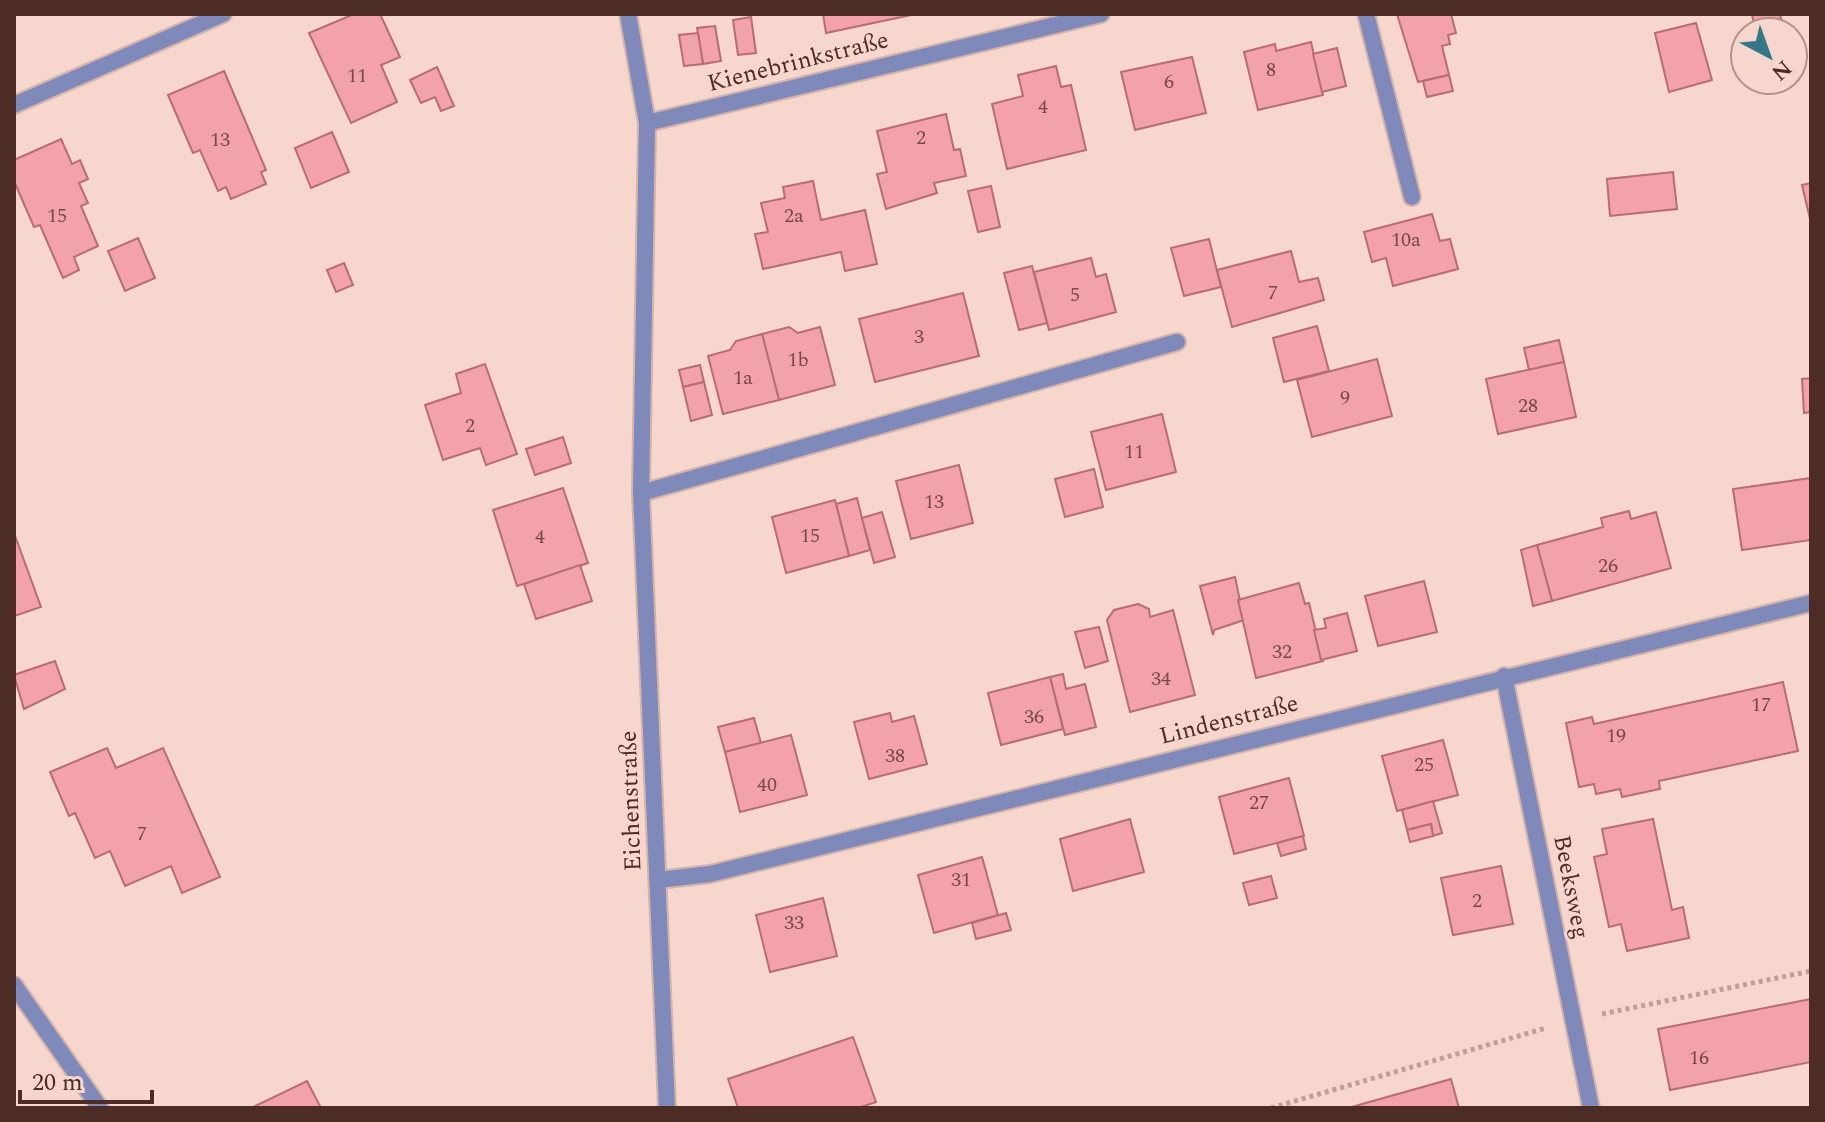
<svg xmlns="http://www.w3.org/2000/svg" width="1825" height="1122" font-family="Spectral,serif">
<style>
.building{fill:#f3a2a9;stroke:#b96c74;stroke-width:2}
.lines{fill:none;stroke-linecap:round;stroke-linejoin:round}
.lane-casing{stroke:#d5b4ac;stroke-width:20}
.street-casing{stroke:#d5b4ac;stroke-width:20}
.path{stroke:#bf9f97;stroke-width:5;stroke-dasharray:4 4;stroke-linecap:butt}
.lane{stroke:#7f8aba;stroke-width:16}
.street{stroke:#7f8aba;stroke-width:16}
.labels{text-anchor:middle;dominant-baseline:central;stroke-width:6;stroke-linejoin:round;paint-order:stroke}
.number-label{font-size:20px;fill:#764a46}
.street-label{font-size:24px;fill:#4c2c25;stroke:#f7d6ce}
</style>
<rect width="100%" height="100%" fill="#f7d6ce"/>
<g class="building">
<polygon points="354,14 380,14 400,57 381,65 397,102 351,123 309,33"/>
<polygon points="823,14 916,14 826,33"/>
<polygon points="1397,14 1451,14 1456,33 1448,35 1450,44 1442,46 1449,75 1418,82"/>
<polygon points="1780,14 1783,28 1756,32 1752,15"/>
<polygon points="751,17 756,53 738,55 733,20"/>
<polygon points="1696,23 1712,80 1669,92 1655,33"/>
<polygon points="715,26 721,61 703,64 697,28"/>
<polygon points="698,33 703,64 684,66 679,35"/>
<polygon points="1311,42 1323,95 1258,110 1244,52 1275,44 1276,51"/>
<polygon points="1337,48 1346,86 1322,92 1313,54"/>
<polygon points="1192,57 1206,113 1135,130 1121,72"/>
<polygon points="1056,66 1061,87 1071,85 1086,150 1007,169 992,104 1023,96 1018,75"/>
<polygon points="437,67 454,106 441,111 435,97 421,103 410,80"/>
<polygon points="224,71 266,170 261,172 266,184 231,199 226,187 218,191 200,150 193,153 168,95"/>
<polygon points="1449,75 1453,91 1427,97 1423,81"/>
<polygon points="946,114 954,150 960,149 966,176 934,183 937,193 886,209 877,174 887,172 877,131"/>
<polygon points="332,132 349,172 311,188 295,148"/>
<polygon points="61,139 72,164 80,160 88,179 79,183 88,203 81,206 98,246 74,257 79,270 63,278 40,225 34,227 14,181 14,160"/>
<polygon points="1673,172 1677,209 1610,216 1607,179"/>
<polygon points="813,181 821,220 865,210 877,264 845,271 841,252 763,269 755,234 768,232 761,203 785,198 783,187"/>
<polygon points="1811,183 1811,223 1802,185"/>
<polygon points="991,186 1000,227 978,232 968,191"/>
<polygon points="1432,214 1440,241 1450,239 1458,269 1393,286 1386,258 1372,262 1364,232"/>
<polygon points="138,238 155,278 125,291 108,251"/>
<polygon points="1209,239 1221,287 1184,296 1171,248"/>
<polygon points="1291,251 1299,282 1318,278 1324,300 1232,327 1217,270"/>
<polygon points="1091,258 1096,277 1106,274 1116,312 1049,330 1034,272"/>
<polygon points="344,263 353,285 336,292 327,270"/>
<polygon points="1032,266 1047,323 1019,330 1004,273"/>
<polygon points="963,293 979,356 875,382 859,319"/>
<polygon points="1317,326 1329,371 1284,382 1273,338"/>
<polygon points="789,327 798,333 820,327 835,385 779,400 762,334"/>
<polygon points="762,334 779,400 723,414 708,356 730,350 736,341"/>
<polygon points="1559,340 1564,362 1529,370 1524,348"/>
<polygon points="1377,359 1392,416 1312,437 1297,380"/>
<polygon points="1564,362 1576,417 1498,434 1486,379"/>
<polygon points="485,364 517,454 486,465 480,448 443,460 425,405 461,393 456,374"/>
<polygon points="700,365 704,382 683,387 679,370"/>
<polygon points="1811,378 1811,412 1804,413 1802,379"/>
<polygon points="704,382 712,415 691,421 683,387"/>
<polygon points="1162,414 1176,472 1106,490 1091,432"/>
<polygon points="563,437 571,463 535,475 526,449"/>
<polygon points="959,465 973,523 911,539 896,481"/>
<polygon points="1094,469 1103,507 1065,517 1055,479"/>
<polygon points="1811,478 1811,540 1742,550 1733,489"/>
<polygon points="563,488 588,563 517,586 493,510"/>
<polygon points="857,498 870,550 849,556 836,504"/>
<polygon points="835,500 849,556 786,573 772,517"/>
<polygon points="1629,511 1631,519 1656,512 1671,568 1552,601 1537,545 1603,527 1601,518"/>
<polygon points="882,512 895,557 874,563 862,518"/>
<polygon points="14,533 41,607 14,616"/>
<polygon points="1537,545 1552,601 1533,606 1521,550"/>
<polygon points="580,565 592,601 536,619 524,584"/>
<polygon points="1235,577 1244,620 1214,630 1213,635 1200,586"/>
<polygon points="1424,581 1437,632 1378,646 1365,596"/>
<polygon points="1299,583 1305,604 1309,603 1323,661 1256,678 1238,600"/>
<polygon points="1138,604 1149,609 1150,617 1173,610 1195,695 1130,712 1107,620 1114,610"/>
<polygon points="1347,613 1357,651 1321,660 1314,630 1326,628 1324,619"/>
<polygon points="1099,627 1108,661 1085,668 1075,632"/>
<polygon points="55,661 65,689 24,709 14,675"/>
<polygon points="1063,674 1066,689 1085,684 1096,727 1065,735 1050,677"/>
<polygon points="1050,677 1063,729 1001,745 988,693"/>
<polygon points="1783,682 1798,751 1659,781 1660,789 1622,797 1620,789 1596,794 1594,784 1579,787 1566,723 1592,717 1594,724"/>
<polygon points="890,713 892,722 914,716 927,764 869,779 854,722"/>
<polygon points="754,718 761,743 725,752 718,727"/>
<polygon points="791,735 807,795 740,812 725,752"/>
<polygon points="1443,740 1458,795 1397,811 1382,756"/>
<polygon points="107,748 116,768 163,748 220,877 182,893 171,866 125,886 110,851 95,858 75,813 69,816 50,772"/>
<polygon points="1289,778 1304,836 1234,854 1219,797"/>
<polygon points="1433,801 1442,833 1433,836 1431,824 1407,830 1402,810"/>
<polygon points="1130,819 1144,872 1073,891 1060,839"/>
<polygon points="1653,819 1672,910 1683,907 1689,938 1627,951 1621,924 1609,927 1594,857 1607,854 1602,829"/>
<polygon points="1431,824 1433,836 1410,842 1407,830"/>
<polygon points="1303,836 1306,849 1281,856 1277,843"/>
<polygon points="982,857 998,915 934,933 918,875"/>
<polygon points="1501,866 1513,924 1453,935 1441,878"/>
<polygon points="1271,876 1277,898 1249,905 1243,883"/>
<polygon points="823,898 837,956 770,972 756,915"/>
<polygon points="1006,913 1011,930 976,939 972,923"/>
<polygon points="1811,999 1811,1062 1670,1090 1658,1029"/>
<polygon points="853,1037 876,1102 858,1108 738,1108 728,1079"/>
<polygon points="1451,1079 1459,1108 1348,1108"/>
<polygon points="307,1081 321,1108 251,1108"/>
</g>
<g class="lines">
<g class="lane-casing">
<polyline id="lane" points="1366,14 1412,197"/>
</g>
<g class="street-casing">
<g id="street">
<polyline points="628,14 647,123 641,493 667,1108"/>
<polyline points="14,105 223,14"/>
<polyline points="647,123 1101,14"/>
<polyline points="641,493 1177,342"/>
<polyline points="1504,676 1591,1108"/>
<polyline points="658,880 710,874 1811,603"/>
<polyline points="14,985 100,1108"/>
</g>
</g>
<g class="path">
<polyline points="1602,1014 1811,971"/>
<polyline points="1271,1108 1546,1028"/>
</g>
<use href="#lane" class="lane"/>
<use href="#street" class="street"/>
</g>
<g class="labels">
<g class="number-label">
<text x="1271" y="70">8</text>
<text x="357" y="76">11</text>
<text x="1169" y="82">6</text>
<text x="1043" y="107">4</text>
<text x="921" y="138">2</text>
<text x="220" y="140">13</text>
<text x="57" y="216">15</text>
<text x="794" y="216">2a</text>
<text x="1406" y="240">10a</text>
<text x="1273" y="293">7</text>
<text x="1075" y="295">5</text>
<text x="919" y="337">3</text>
<text x="798" y="360">1b</text>
<text x="743" y="378">1a</text>
<text x="1345" y="398">9</text>
<text x="1528" y="406">28</text>
<text x="470" y="426">2</text>
<text x="1134" y="452">11</text>
<text x="934" y="502">13</text>
<text x="810" y="536">15</text>
<text x="540" y="537">4</text>
<text x="1608" y="566">26</text>
<text x="1282" y="652">32</text>
<text x="1161" y="679">34</text>
<text x="1761" y="705">17</text>
<text x="1034" y="717">36</text>
<text x="1616" y="736">19</text>
<text x="895" y="756">38</text>
<text x="1424" y="765">25</text>
<text x="767" y="785">40</text>
<text x="1259" y="803">27</text>
<text x="142" y="834">7</text>
<text x="961" y="880">31</text>
<text x="1477" y="901">2</text>
<text x="794" y="923">33</text>
<text x="1699" y="1058">16</text>
</g>
<g class="street-label">
<text transform="translate(798 62) rotate(-14)">Kienebrinkstraße</text>
<text transform="translate(1229 720) rotate(-14)">Lindenstraße</text>
<text transform="translate(631 801) rotate(-92)">Eichenstraße</text>
<text transform="translate(1571 887) rotate(79)">Beeksweg</text>
</g>
</g>
<rect width="1825" height="1122" fill="none" stroke="#4c2c25" stroke-width="32"/>
<g transform="translate(1769 56) rotate(139)"><circle r="38" fill="#f7d6ce" stroke="#b3928a" stroke-width="2"/>
<path d="M0-6L14 30L0 20L-14 30Z" fill="#347887"/>
<text y="-12" font-size="22" font-weight="bold" text-anchor="middle" fill="#4c2c25">N</text>
</g>
<path d="M20 1090v12h132v-12" fill="none" stroke="#4c2c25" stroke-width="4"/>
<text x="32" y="1090" font-size="24" fill="#4c2c25" stroke="#f7d6ce" stroke-width="6" paint-order="stroke">20 m</text>
</svg>
